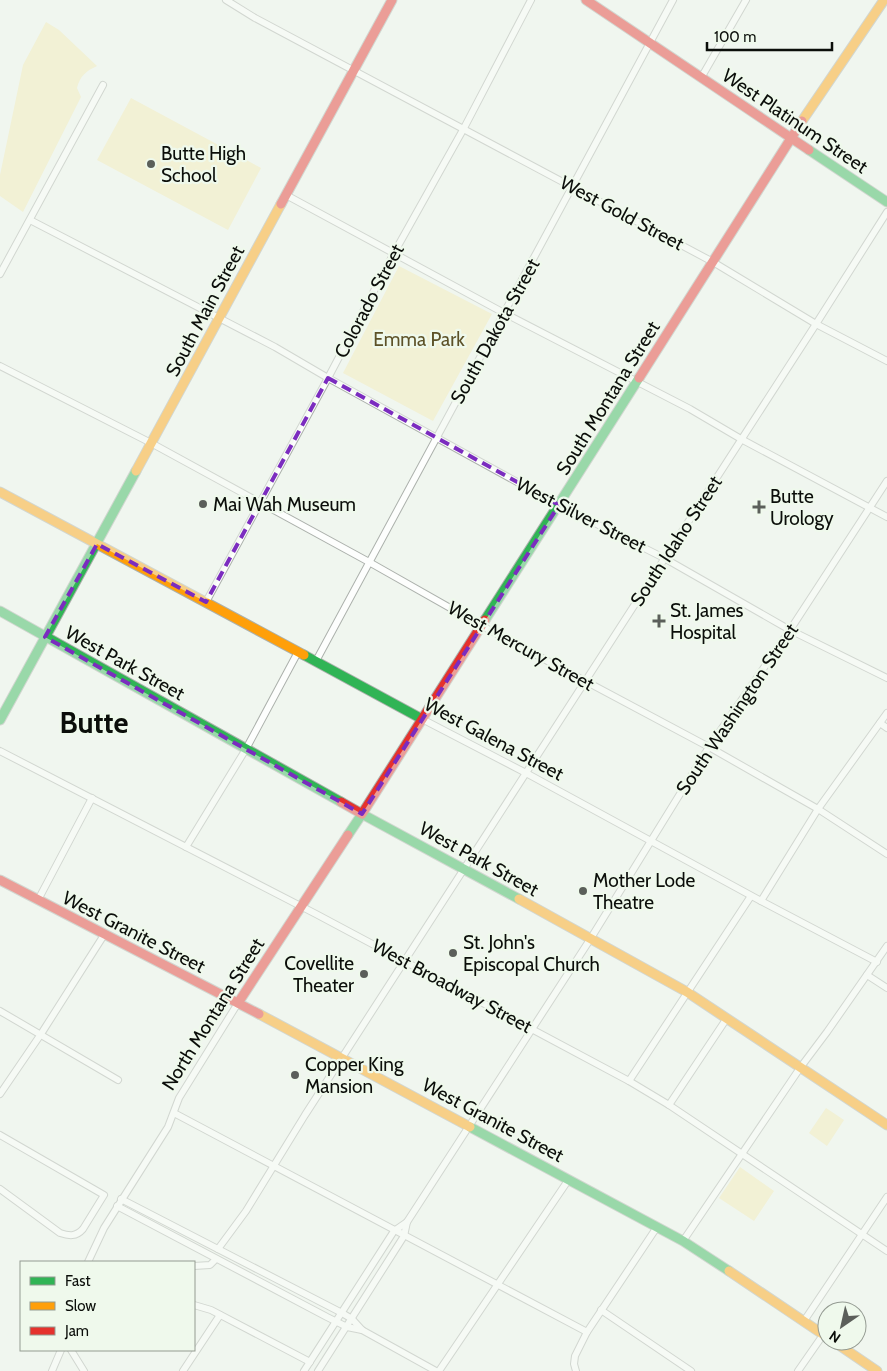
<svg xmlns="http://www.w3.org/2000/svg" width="887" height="1371" font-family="Cabin,sans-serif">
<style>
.green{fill:#f3eab7}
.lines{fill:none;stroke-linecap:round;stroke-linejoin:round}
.street-casing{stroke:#acb1ac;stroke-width:8}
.fast-casing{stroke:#acb1ac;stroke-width:11}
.slow-casing{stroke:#acb1ac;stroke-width:11}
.jam-casing{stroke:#acb1ac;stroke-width:11}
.street{stroke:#fdfefd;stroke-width:6}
.fast{stroke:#30b455;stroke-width:9}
.slow{stroke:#ff9f0a;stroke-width:9}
.jam{stroke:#e5322d;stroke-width:9}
.marked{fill:none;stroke:#7b2cbf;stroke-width:4;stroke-dasharray:10 6;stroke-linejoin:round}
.poi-dot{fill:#5b5f5a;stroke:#eff9ec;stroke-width:2}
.labels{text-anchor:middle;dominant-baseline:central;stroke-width:4.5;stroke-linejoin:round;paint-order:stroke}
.street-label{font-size:19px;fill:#0b0e0a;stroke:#eff9ec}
.poi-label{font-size:19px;fill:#0b0e0a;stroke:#eff9ec;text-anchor:start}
.park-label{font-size:19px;fill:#5d5228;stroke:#eff9ec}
.town-label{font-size:29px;font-weight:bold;fill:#0b0e0a;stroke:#eff9ec}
</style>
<rect width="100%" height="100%" fill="#f0f6ef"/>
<g class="green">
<path d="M46 22 59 30 97 66C86 71 80 76 77 88L81 97 23 212 0 196V175L23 65Z"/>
<polygon points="131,98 261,168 228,230 97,160"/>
<polygon points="399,266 492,314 433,421 343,373"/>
<polygon points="826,1108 844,1120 827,1146 809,1133"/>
<polygon points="740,1167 774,1191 754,1221 719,1198"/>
</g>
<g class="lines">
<g class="street-casing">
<g id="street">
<polyline points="226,0 255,18 713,262 816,324 887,361"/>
<polyline points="701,78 746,0"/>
<polyline points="286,195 504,313 690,409 741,439 887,517"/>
<polyline points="30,220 275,347 328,378 559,505 664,558 790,630 887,678"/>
<polyline points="0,274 103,85"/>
<polyline points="0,366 151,443 369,562 482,626 709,747 818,809 887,854"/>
<polyline points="206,602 328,378 394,253 464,128 531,0"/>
<polyline points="316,661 673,0"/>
<polyline points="422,719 526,773 761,901 877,962"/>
<polyline points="880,723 887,728"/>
<polyline points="0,751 316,914 629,1081 669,1105 887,1251"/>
<polyline points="186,847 246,749 298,652"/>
<polyline points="38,900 92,798"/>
<polyline points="761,901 818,809 887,713"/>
<polyline points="867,975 887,988"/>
<polyline points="0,1011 118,1080"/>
<polyline points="629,1081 751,896"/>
<polyline points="0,1094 41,1034 104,935"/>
<polyline points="669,1105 727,1018"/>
<polyline points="174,1113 587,1332"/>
<path d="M0 1135 104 1195 83 1229C76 1237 69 1236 60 1233L0 1189"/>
<polyline points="121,1199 342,1313 352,1319 362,1330 436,1371"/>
<polyline points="117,1206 327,1317 347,1327 362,1330"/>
<polyline points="683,1241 800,1068 827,1032 887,946"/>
<polyline points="218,1249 246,1211 305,1115 816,324 887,212"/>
<polyline points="88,1262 104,1228 168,1127 179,1098 238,1003"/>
<polyline points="194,1266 210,1265 216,1259"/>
<polyline points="194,1305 211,1310 310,1362"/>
<polyline points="601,1310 691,1371"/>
<polyline points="804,1321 887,1197"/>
<polyline points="71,1350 84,1371"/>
<polyline points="52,1371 61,1350"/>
<polyline points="183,1371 220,1315"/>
<polyline points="304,1371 394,1231 407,1222"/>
<polyline points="318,1371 404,1236 407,1222 591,938 709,747 790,630 887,481"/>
<polyline points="439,1371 569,1179"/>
<polyline points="576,1371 574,1364 575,1356 587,1332 657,1227"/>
<polyline points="798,1371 823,1335"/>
</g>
</g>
<g class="fast-casing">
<g id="fast">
<polyline points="809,150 887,202"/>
<polyline points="0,611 341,802"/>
<polyline points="485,620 639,378"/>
<polyline points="304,655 422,719"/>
<polyline points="0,720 136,471"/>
<polyline points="348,835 362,814 519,899"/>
<polyline points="470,1127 683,1241 729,1271"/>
</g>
</g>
<g class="slow-casing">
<g id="slow">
<polyline points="802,121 884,0"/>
<polyline points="136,471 281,204"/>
<polyline points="0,492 304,655"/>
<polyline points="519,899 687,992 887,1125"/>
<polyline points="259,1014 470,1127"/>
<polyline points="729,1271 827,1337"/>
<polyline points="833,1341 877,1371"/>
</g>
</g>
<g class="jam-casing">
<g id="jam">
<polyline points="586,0 809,150"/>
<polyline points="281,204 392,0"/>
<polyline points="639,378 802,121"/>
<polyline points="341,802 362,814 485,620"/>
<polyline points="0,880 259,1014"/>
<polyline points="238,1003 348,835"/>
</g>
</g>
<use href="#street" class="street"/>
<use href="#fast" class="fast"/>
<use href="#slow" class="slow"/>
<use href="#jam" class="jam"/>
</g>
<path d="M0 0H887V1371H0ZM328 378 559 505 362 814 45 637 97 544 206 602Z" fill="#f0f6ef" fill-opacity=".55" fill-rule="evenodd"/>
<path class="marked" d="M328 378 559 505 362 814 45 637 97 544 206 602Z"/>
<g class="poi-dot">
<circle cx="151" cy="164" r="5"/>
<circle cx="203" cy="504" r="5"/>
<path d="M756.5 499.5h5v5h5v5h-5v5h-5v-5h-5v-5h5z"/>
<path d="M656.5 613.5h5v5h5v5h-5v5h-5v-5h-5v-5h5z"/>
<circle cx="583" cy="891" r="5"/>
<circle cx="453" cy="953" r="5"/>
<circle cx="364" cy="974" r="5"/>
<circle cx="295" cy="1075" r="5"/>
</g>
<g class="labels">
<g class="street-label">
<text transform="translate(795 121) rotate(34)">West Platinum Street</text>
<text transform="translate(622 213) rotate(28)">West Gold Street</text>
<text transform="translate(369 301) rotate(-62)">Colorado Street</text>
<text transform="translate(205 311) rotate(-62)">South Main Street</text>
<text transform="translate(495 331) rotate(-61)">South Dakota Street</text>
<text transform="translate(608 398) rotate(-58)">South Montana Street</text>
<text transform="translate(581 515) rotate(27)">West Silver Street</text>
<text transform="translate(676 541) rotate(-57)">South Idaho Street</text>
<text transform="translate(521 646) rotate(29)">West Mercury Street</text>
<text transform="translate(125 663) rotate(29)">West Park Street</text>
<text transform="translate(737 709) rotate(-56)">South Washington Street</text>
<text transform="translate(494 739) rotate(28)">West Galena Street</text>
<text transform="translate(479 859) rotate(29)">West Park Street</text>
<text transform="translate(134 932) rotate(27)">West Granite Street</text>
<text transform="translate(452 986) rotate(28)">West Broadway Street</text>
<text transform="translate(213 1014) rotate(-58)">North Montana Street</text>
<text transform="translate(493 1120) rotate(28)">West Granite Street</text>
</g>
<g class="poi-label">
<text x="161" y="153">Butte High<tspan x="161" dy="22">School</tspan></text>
<text x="770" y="496">Butte<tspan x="770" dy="22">Urology</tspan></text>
<text x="213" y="504">Mai Wah Museum</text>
<text x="670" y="610">St. James<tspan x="670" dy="22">Hospital</tspan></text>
<text x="593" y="880">Mother Lode<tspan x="593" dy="22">Theatre</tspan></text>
<text x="463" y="942">St. John's<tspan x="463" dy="22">Episcopal Church</tspan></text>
<text x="354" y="963" text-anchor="end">Covellite<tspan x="354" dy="22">Theater</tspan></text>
<text x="305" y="1064">Copper King<tspan x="305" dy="22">Mansion</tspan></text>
</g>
<g class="park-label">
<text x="419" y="339">Emma Park</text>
</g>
<g class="town-label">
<text x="94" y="722">Butte</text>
</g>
</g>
<rect x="20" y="1261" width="175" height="90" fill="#eff9ec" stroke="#949b92"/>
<rect x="30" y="1277" width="25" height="8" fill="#30b455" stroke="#949b92"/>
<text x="65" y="1286" font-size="15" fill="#0b0e0a">Fast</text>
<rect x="30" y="1302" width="25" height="8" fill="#ff9f0a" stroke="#949b92"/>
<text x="65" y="1311" font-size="15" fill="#0b0e0a">Slow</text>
<rect x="30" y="1327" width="25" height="8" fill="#e5322d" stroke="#949b92"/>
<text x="65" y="1336" font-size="15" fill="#0b0e0a">Jam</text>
<g transform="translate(842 1326) rotate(214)"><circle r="24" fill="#eff9ec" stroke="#949b92"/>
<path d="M0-4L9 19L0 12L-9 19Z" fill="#5b5f5a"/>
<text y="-8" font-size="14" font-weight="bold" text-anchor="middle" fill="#0b0e0a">N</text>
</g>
<path d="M707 42v8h125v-8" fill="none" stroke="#0b0e0a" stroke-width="2.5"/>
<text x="714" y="42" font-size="15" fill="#0b0e0a" stroke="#eff9ec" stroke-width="4" paint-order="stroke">100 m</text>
</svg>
